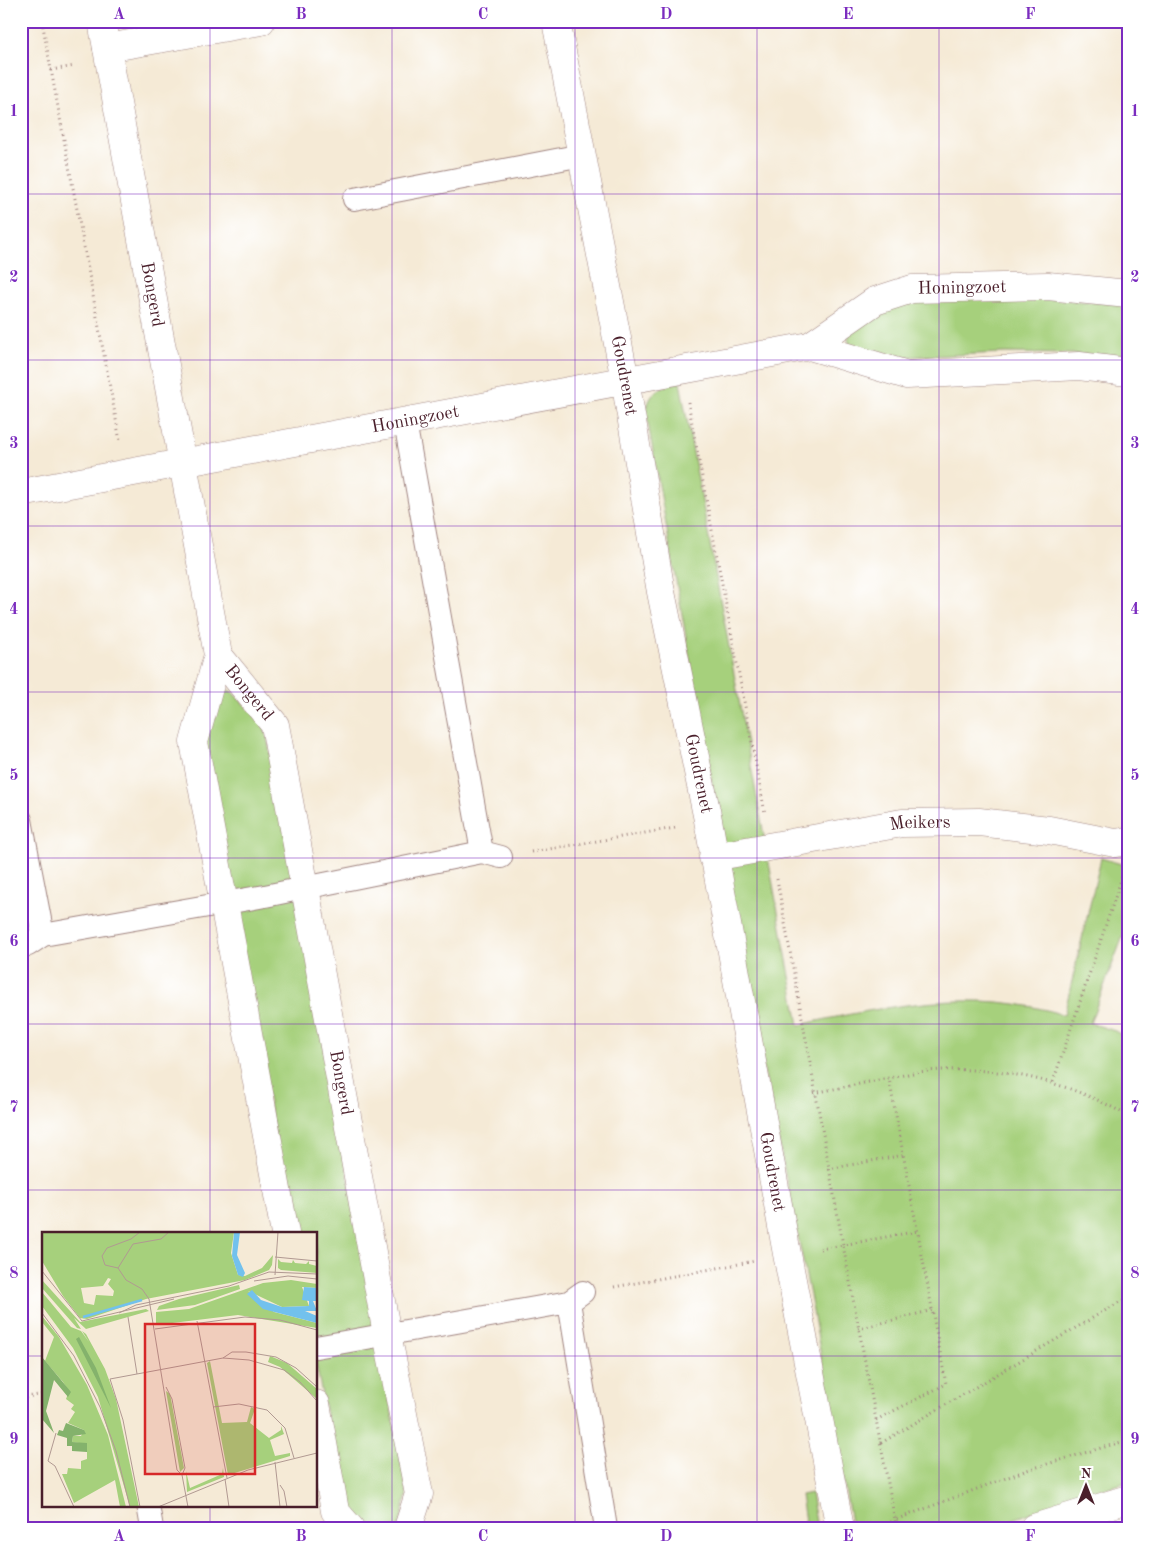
<svg xmlns="http://www.w3.org/2000/svg" width="1149" height="1549" font-family="'Old Standard TT',serif">
<style>
.green{fill:#a6d07c;stroke:#787854}
.lines{fill:none;stroke-linecap:round;stroke-linejoin:round}
.service-casing{stroke:#a08480;stroke-width:24}
.minor-casing{stroke:#a08480;stroke-width:29}
.path{stroke:#a08480;stroke-width:3;stroke-dasharray:1 4;stroke-linecap:butt}
.service{stroke:#fff;stroke-width:22}
.minor{stroke:#fff;stroke-width:28}
.grid{fill:none;stroke:#7b2cbf;stroke-width:1;stroke-opacity:0.55}
.labels{text-anchor:middle;dominant-baseline:central;stroke-width:4;stroke-linejoin:round;paint-order:stroke}
.street-label{font-size:18px;fill:#4a1f2b;stroke:#fff}
.inset-river{fill:none;stroke:#72c1ed;stroke-width:2.5}
.inset-road{fill:none;stroke:#b19992;stroke-width:1}
.view{fill:#d62828;fill-opacity:0.15;stroke:#d62828;stroke-width:2.5}
.inset-edge{fill:none;stroke:#4a1f2b;stroke-width:2.5}
.neatline{fill:none;stroke:#7b2cbf;stroke-width:2}
.grid-label{font-size:16px;text-anchor:middle;font-weight:bold;fill:#7b2cbf}
</style>
<rect width="100%" height="100%" fill="#fff"/>
<filter id="ink" filterUnits="userSpaceOnUse"><feTurbulence type="fractalNoise" baseFrequency=".02" numOctaves="2"/><feDisplacementMap in="SourceGraphic" scale="10" xChannelSelector="R" yChannelSelector="G"/><feConvolveMatrix kernelMatrix="1 2 1 2 8 2 1 2 1" color-interpolation-filters="sRGB"/></filter>
<filter id="wash" filterUnits="userSpaceOnUse"><feTurbulence type="fractalNoise" baseFrequency=".0096" numOctaves="4" result="noise"/><feDisplacementMap in="SourceGraphic" scale="20" xChannelSelector="R" yChannelSelector="G"/><feGaussianBlur stdDeviation="1.12" result="paint"/><feColorMatrix in="noise" values="0 0 0 0 0 0 0 0 0 0 0 0 0 0 0 0 0 1.4 0 .05"/><feComposite in="paint" operator="in"/></filter>
<g filter="url(#wash)">
<rect width="100%" height="100%" fill="#f5ead6"/>
<g class="green">
<polygon points="1000,295 1128,305 1128,355 1005,353 900,357 849,346 848,333 886,305"/>
<path d="M680 382 799 1025C886 1006 977 987 1064 1015L1101 858 1128 866V923L1090 1023 1115 1031 1128 1039V1482L1071 1498 990 1528H852L811 1300 757 1036 646 412C649 392 661 386 680 382Z"/>
<polygon points="231,691 265,726 407,1494 399,1528 361,1528 344,1506 316,1364 316,1233 293,1233 202,743 218,693"/>
<polygon points="811,1493 817,1528 806,1528 801,1495"/>
</g>
</g>
<g filter="url(#ink)">
<g class="lines">
<g class="service-casing">
<g id="service">
<polyline points="354,199 582,155"/>
<polyline points="405,422 482,852"/>
<polyline points="21,820 43,935"/>
<polyline points="28,945 43,935 265,896 482,852 501,857"/>
<polyline points="569,1302 606,1528"/>
<polyline points="316,1347 569,1302 583,1292"/>
<polyline points="148,1505 152,1528"/>
</g>
</g>
<g class="minor-casing">
<g id="minor">
<path id="s1" d="M102 21 218 655 194 742 285 1233"/>
<path id="s2" d="M556 21 625 380 661 592 708 820 787 1254 840 1528"/>
<polyline points="107,48 261,21"/>
<path id="s3" d="M810 346 875 301 912 289 1048 286 1128 294"/>
<path id="s4" d="M21 493 810 346 907 375 1079 366 1128 372"/>
<path id="s5" d="M218 655 275 725 387 1334 419 1494 408 1528"/>
<path id="s6" d="M713 857 902 823 979 822 1049 830 1115 843 1128 841"/>
<polyline points="316,1404 335,1511 350,1528"/>
<polyline points="1034,1528 1128,1499"/>
</g>
</g>
<g class="path">
<polyline points="42,21 120,441"/>
<polyline points="51,70 75,66"/>
<polyline points="688,402 765,813"/>
<polyline points="531,852 675,828"/>
<polyline points="777,879 843,1245 918,1231"/>
<polyline points="1053,1082 1122,877"/>
<path d="M814 1093C839 1088 864 1083 889 1078 901 1076 914 1072 927 1071 997 1065 1067 1080 1128 1116"/>
<polyline points="828,1169 904,1155"/>
<polyline points="820,1249 843,1245 895,1520 1027,1470 1128,1440"/>
<polyline points="614,1287 755,1261"/>
<polyline points="858,1329 933,1310"/>
<polyline points="21,1398 44,1394"/>
<polyline points="876,1420 946,1384 889,1078"/>
<polyline points="881,1443 1128,1297"/>
<polyline points="877,1528 895,1520 896,1528"/>
</g>
<use href="#service" class="service"/>
<use href="#minor" class="minor"/>
</g>
</g>
<path class="grid" d="M210 21V1233M392 21V1528M575 21V1528M757 21V1528M939 21V1528M21 194H1128M21 360H1128M21 526H1128M21 692H1128M21 858H1128M21 1024H1128M21 1190H1128M21 1356H44M316 1356H1128M210 1505V1528"/>
<g class="labels">
<g class="street-label">
<text stroke="none"><textPath href="#s3" startOffset="168">Honingzoet</textPath></text>
<text stroke="none"><textPath href="#s1" startOffset="278">Bongerd</textPath></text>
<text stroke="none"><textPath href="#s2" startOffset="361">Goudrenet</textPath></text>
<text stroke="none"><textPath href="#s4" startOffset="401">Honingzoet</textPath></text>
<text stroke="none"><textPath href="#s5" startOffset="49">Bongerd</textPath></text>
<text stroke="none"><textPath href="#s2" startOffset="766">Goudrenet</textPath></text>
<text stroke="none"><textPath href="#s6" startOffset="210">Meikers</textPath></text>
<text stroke="none"><textPath href="#s5" startOffset="454">Bongerd</textPath></text>
<text stroke="none"><textPath href="#s2" startOffset="1171">Goudrenet</textPath></text>
</g>
</g>
<g transform="translate(42 1232)">
<rect width="275" height="275" fill="#f5ead6"/>
<path d="M0 0H192L189 21 196 43 203 44 220 36 231 23 230 33 227 38 203 48 104 67 45 87 38 86 21 64 0 29ZM66 46 69 47 66 52 72 59 71 64 54 63 52 73 42 71 39 56 61 54ZM236 27 239 30 250 31 251 28 253 31 264 32 267 29V32L275 34V41L239 38 236 36ZM0 48 38 90 104 77 107 79 44 97 32 86 39 97 35 96 0 56ZM249 48 275 52V56L260 55 267 74 240 75 206 59 232 80 275 91V96L196 83 114 93V80L147 77 221 51ZM197 53 198 57 153 73 115 78 117 74 137 67ZM0 60 29 95 39 99 47 110 40 99 44 102 63 137 74 167 97 275H88L56 165 31 116 0 74ZM0 84 17 105 45 153 66 203 84 275H78L73 248 32 271 20 242H25L26 236 39 237V229L45 227V212L30 210 31 204H39L42 198 26 191 33 180 29 177 32 173 24 167 27 159 21 150 3 129 12 105 0 90ZM228 124 245 131 275 157V167L238 135 226 130ZM168 129 180 191 205 190 209 175 213 177 208 191 227 206 239 198V194L242 202 228 208 233 224 248 221V224L186 243 165 131ZM124 159 128 162 142 236 138 240ZM181 236 182 245 145 260 144 239 148 256 180 242Z" fill="#a6d07c" fill-rule="evenodd"/>
<path d="M37 105 54 136 69 176 34 107ZM0 125 29 160 26 165 12 148 4 179 12 201 0 187ZM24 191 42 198 44 202 31 204 30 210 45 211V220L30 219V214H25V206L15 203 17 198 21 199Z" fill="#84b26c"/>
<path d="M192 0H198L195 23 203 41 201 45 196 43 190 24ZM262 55 275 56V69H271L275 79H263L275 84V91L221 77 205 62 210 58 219 68 240 75 267 74V69L260 68Z" fill="#72c1ed"/>
<path class="inset-river" d="M41 85 100 68"/>
<path class="inset-road" d="M98 0 89 7 65 16 60 24 63 33 76 36 91 12 119 7 127 0M233 25 275 29M76 36 84 48 100 57 107 67 135 238 140 243M0 39 40 89 132 67M233 43 236 0M212 49 246 44 275 47M0 81 32 124 58 175 74 219 88 275M77 81 94 73 187 54 227 40 275 42M86 85 95 142M155 89 185 246M113 97 203 85 238 88 275 98M181 126 190 120H204L234 125 254 136 275 155M124 155 130 167 143 236 140 243 146 275M171 175 197 172 225 178 243 196 252 226M6 229 13 234 32 275M6 229 14 201M233 230 238 275M183 247 187 275M238 253 242 259 245 275M98 275 81 188 68 147 181 126 207 128 242 138 258 150 275 169M116 275 206 238 275 221"/>
<path class="view" d="M103 92H213V242H103Z"/>
<rect width="275" height="275" class="inset-edge"/>
</g>
<rect width="1149" height="1549" fill="none" stroke="#fff" stroke-width="55"/>
<g transform="translate(1086 1486)" stroke="#ffffff" stroke-width="4" paint-order="stroke">
<path d="M0-4L9 19L0 12L-9 19Z" fill="#4a1f2b"/>
<text y="-8" font-size="14" font-weight="bold" text-anchor="middle" fill="#4a1f2b">N</text>
</g>
<rect x="28" y="28" width="1094" height="1494" class="neatline"/>
<g class="grid-label">
<text x="119" y="19">A</text>
<text x="301" y="19">B</text>
<text x="483" y="19">C</text>
<text x="666" y="19">D</text>
<text x="848" y="19">E</text>
<text x="1030" y="19">F</text>
<text x="14" y="116">1</text>
<text x="1135" y="116">1</text>
<text x="14" y="282">2</text>
<text x="1135" y="282">2</text>
<text x="14" y="448">3</text>
<text x="1135" y="448">3</text>
<text x="14" y="614">4</text>
<text x="1135" y="614">4</text>
<text x="14" y="780">5</text>
<text x="1135" y="780">5</text>
<text x="14" y="946">6</text>
<text x="1135" y="946">6</text>
<text x="14" y="1112">7</text>
<text x="1135" y="1112">7</text>
<text x="14" y="1278">8</text>
<text x="1135" y="1278">8</text>
<text x="14" y="1444">9</text>
<text x="1135" y="1444">9</text>
<text x="119" y="1541">A</text>
<text x="301" y="1541">B</text>
<text x="483" y="1541">C</text>
<text x="666" y="1541">D</text>
<text x="848" y="1541">E</text>
<text x="1030" y="1541">F</text>
</g>
</svg>
